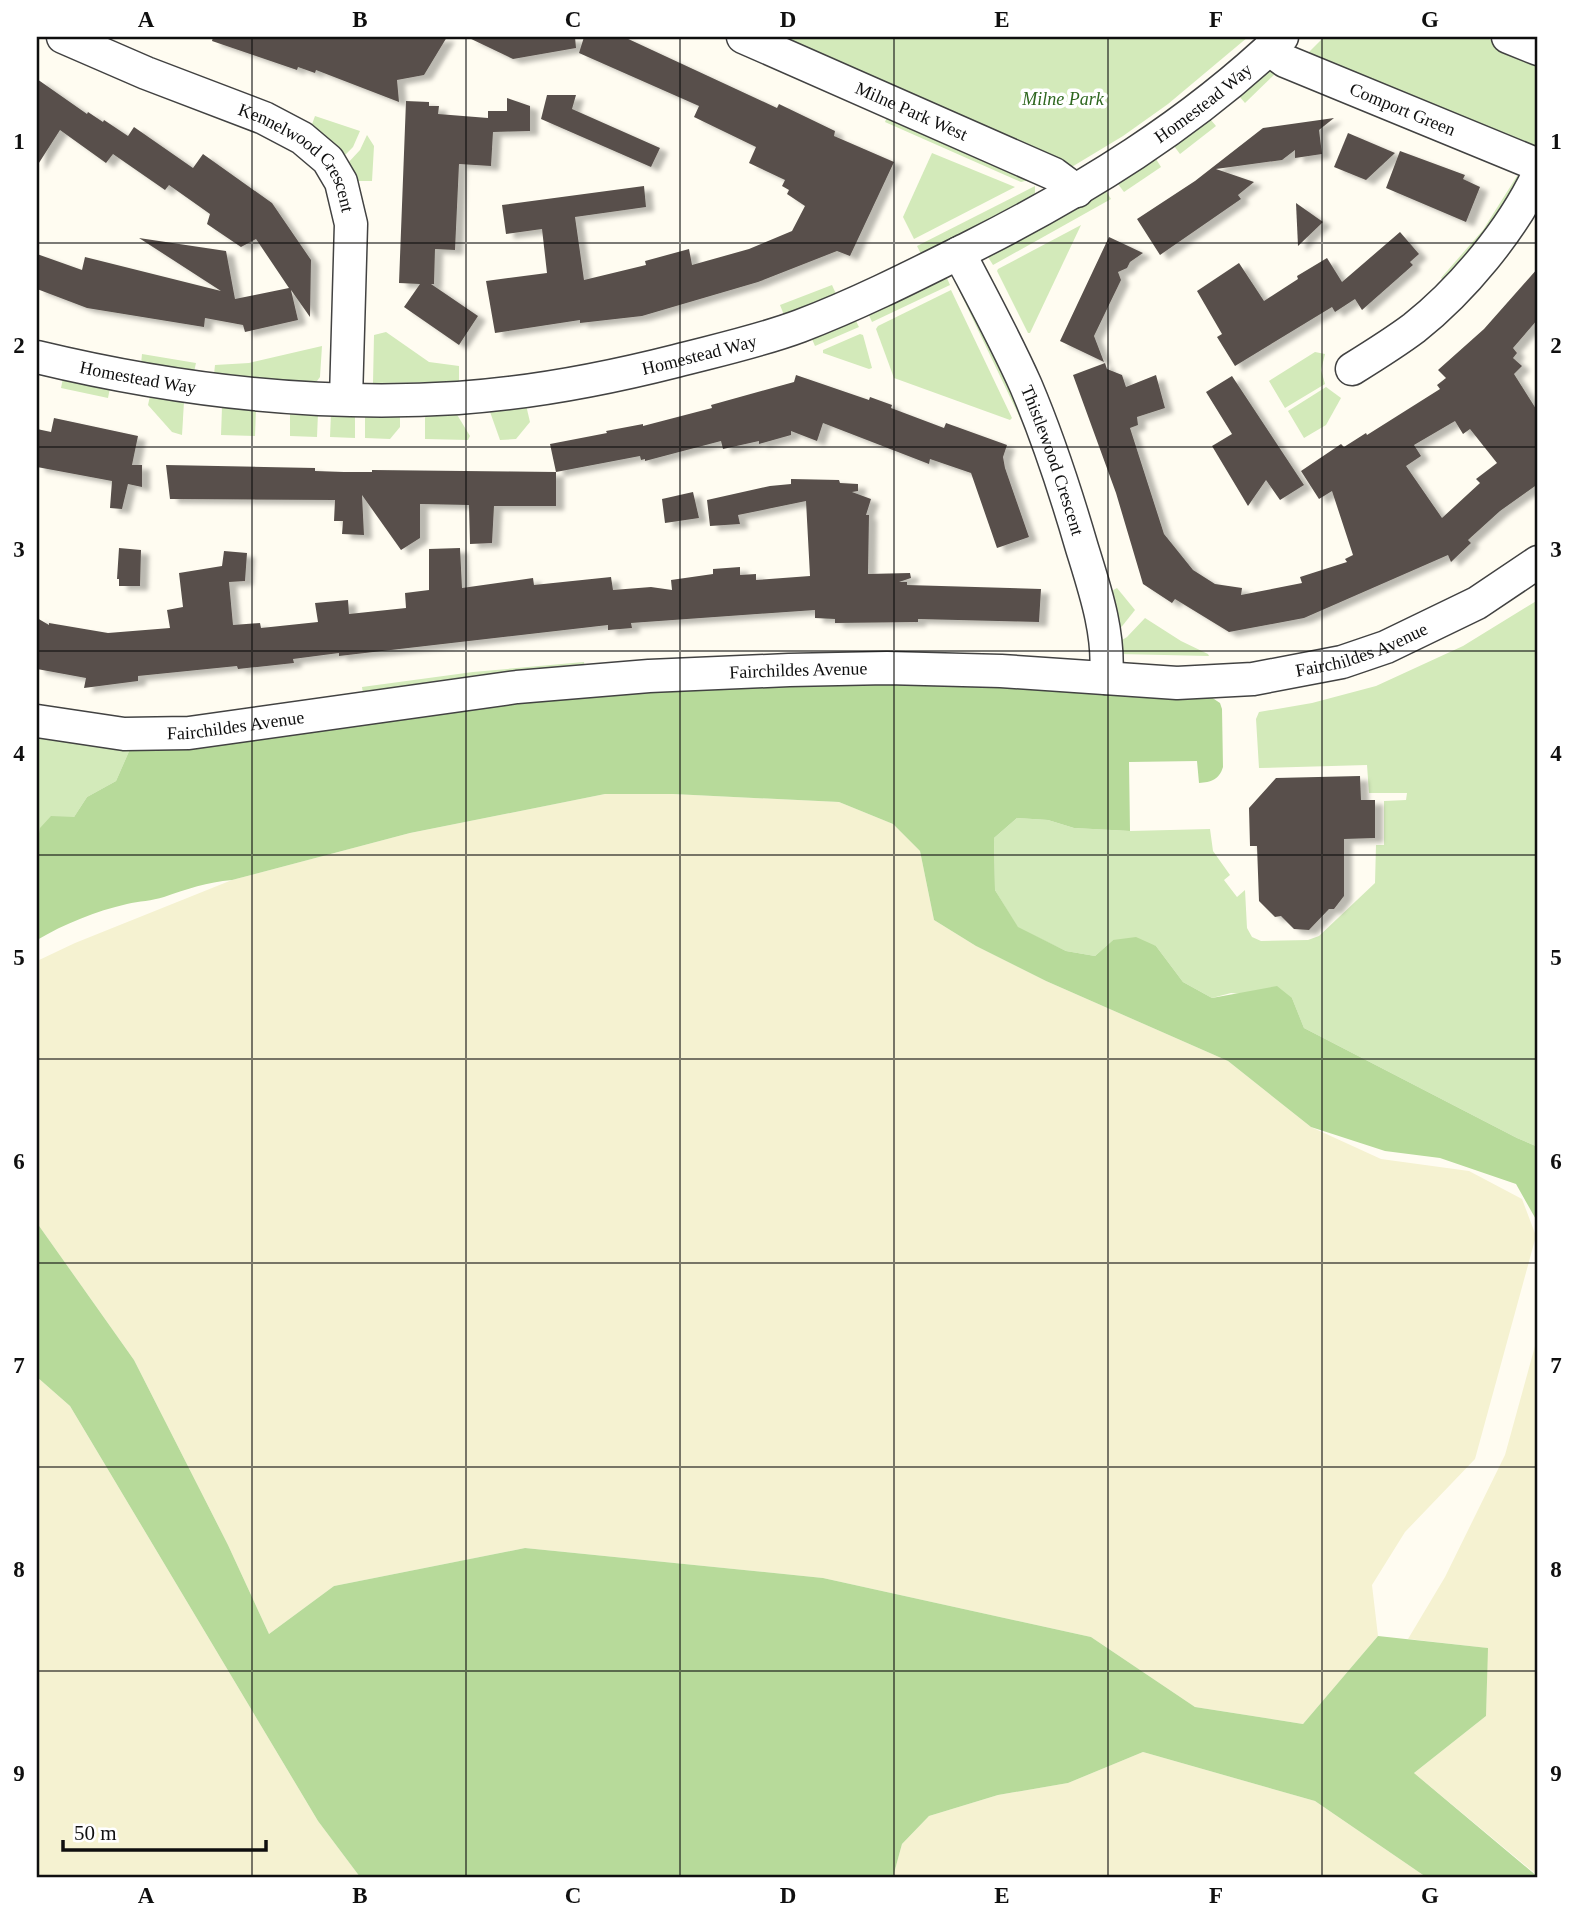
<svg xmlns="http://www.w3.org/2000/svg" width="1575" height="1914" font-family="'Times New Roman',serif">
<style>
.farmland{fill:#f5f2d1}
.green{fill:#d3eaba}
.forest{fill:#b7da9a}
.building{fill:#58504b;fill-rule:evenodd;filter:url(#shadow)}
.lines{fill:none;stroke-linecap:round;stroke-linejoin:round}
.street-casing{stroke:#424242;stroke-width:35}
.street{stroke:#fff;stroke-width:32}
.grid{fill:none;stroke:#0f0f0f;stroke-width:2;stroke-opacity:0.55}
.labels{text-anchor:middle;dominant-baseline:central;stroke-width:7;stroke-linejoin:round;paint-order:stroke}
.park-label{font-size:18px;font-style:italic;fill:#2e671f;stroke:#fff}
.street-label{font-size:18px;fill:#0f0f0f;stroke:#fff}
.neatline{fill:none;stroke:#0f0f0f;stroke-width:2.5}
.grid-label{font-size:23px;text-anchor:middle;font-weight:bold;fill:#0f0f0f}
</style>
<defs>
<filter id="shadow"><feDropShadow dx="8" dy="4.5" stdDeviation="2" flood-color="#0004"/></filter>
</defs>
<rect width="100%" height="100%" fill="#fffcf1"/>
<g class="farmland">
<polygon points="605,794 673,794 839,802 893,824 920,851 934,920 976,946 1046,981 1228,1061 1311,1127 1381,1159 1469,1171 1522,1199 1536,1236 1475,1459 1405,1532 1372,1585 1378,1636 1303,1724 1195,1707 1091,1637 823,1578 525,1548 334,1586 269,1634 228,1545 134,1360 37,1223 37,961 75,943 232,880 410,833"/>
<polygon points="1538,1335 1538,1876 1414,1773 1486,1716 1487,1648 1408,1639 1445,1577 1505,1455"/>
<polygon points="37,1377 70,1406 318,1821 360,1877 37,1877"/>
<polygon points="1143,1752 1315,1801 1426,1877 893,1877 902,1844 929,1816 998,1795 1068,1783"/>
</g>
<g class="green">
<polygon points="767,37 1248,37 1168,104 1123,136 1070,168"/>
<polygon points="1324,37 1484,37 1538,59 1538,153 1304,57"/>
<polygon points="1270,70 1278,71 1245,103 1239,96"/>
<polygon points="888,114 1033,179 1021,182 885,122"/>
<polygon points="315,116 360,131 353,147 342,158 325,136 311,127"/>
<polygon points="1210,119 1216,126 1180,154 1174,146"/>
<polygon points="367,135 374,146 372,181 354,181 347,164 360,150"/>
<polygon points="932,153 1015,187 914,239 903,217"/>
<polygon points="1156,159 1161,167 1124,192 1118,184"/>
<polygon points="1517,176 1522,179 1515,194 1446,283 1441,278 1483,230"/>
<polygon points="1035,186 1035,193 1028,199 921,254 917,246"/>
<polygon points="1106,191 1111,199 993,265 988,257"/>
<polygon points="1081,225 1030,333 1028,333 997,271 998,269"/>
<polygon points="946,276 950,285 872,322 868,313"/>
<polygon points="832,285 836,294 784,315 780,305"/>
<polygon points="964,285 1028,417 1021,420 958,288"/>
<polygon points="951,290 1012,418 1010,420 894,378 876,329 878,326"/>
<polygon points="855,319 859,327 815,346 811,337"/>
<polygon points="386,332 429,362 459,366 459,382 373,383 374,335"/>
<polygon points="860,334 863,335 872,368 869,369 823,353 823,350"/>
<polygon points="322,346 320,377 317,381 306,383 214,374 215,365 249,363"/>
<polygon points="1315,352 1325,354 1321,370 1325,384 1285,408 1269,381"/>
<polygon points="142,354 196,363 194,372 141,364"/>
<polygon points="63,378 110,388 108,398 61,388"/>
<polygon points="1326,387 1341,398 1326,425 1304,438 1288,411"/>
<polygon points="150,396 184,402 182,435 172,432 148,405"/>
<polygon points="526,405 530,422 516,439 500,440 489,409"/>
<polygon points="222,407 256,409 255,436 221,435"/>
<polygon points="290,412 318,413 317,437 290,436"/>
<polygon points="331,413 355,414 355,438 330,437"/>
<polygon points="425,413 456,413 470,436 468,440 425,439"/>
<polygon points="365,414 400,415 400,427 390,439 365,438"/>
<polygon points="1117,588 1135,610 1119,630 1106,594"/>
<polygon points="1538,600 1538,1147 1517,1138 1304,1028 1292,998 1231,993 1212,998 1183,982 1156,946 1113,940 1095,956 1066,951 1018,928 995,890 994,838 1017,818 1048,820 1074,828 1130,831 1210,829 1213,851 1230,875 1224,880 1237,897 1245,890 1247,928 1252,937 1261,941 1308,940 1319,936 1375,883 1376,845 1384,845 1384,801 1406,800 1407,793 1369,793 1367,765 1259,768 1256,719 1259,712 1312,703 1376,686 1463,646"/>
<polygon points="1145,618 1181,641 1208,654 1209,656 1119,654 1117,643 1127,637"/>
<polygon points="584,662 585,669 363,694 362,687 473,672"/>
<polygon points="37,734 130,749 116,781 87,797 74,817 37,844"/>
</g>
<g class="forest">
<path d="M800 683 968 684 1211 697 1220 703 1222 709 1223 767C1219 780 1211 782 1199 783L1197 761 1129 762 1130 831 1074 828 1048 820 1017 818 994 838 995 890 1018 927 1066 951 1095 956 1113 940 1136 937 1156 946 1183 982 1212 998 1277 986 1292 998 1304 1028 1517 1138 1538 1147V1223L1516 1184 1440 1158 1385 1151 1311 1127 1228 1061 1046 981 976 946 934 920 920 851 893 824 839 802 673 794H605L410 833 232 880C207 882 187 889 164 897 152 901 139 901 127 904 96 911 64 924 37 940V844L40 828 51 816 74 817 87 797 116 781 130 749 513 701 638 690Z"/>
<polygon points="37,1223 134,1360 228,1545 269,1634 334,1586 525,1548 823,1578 1091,1637 1195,1707 1303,1724 1378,1636 1488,1648 1486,1716 1414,1773 1538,1877 1426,1877 1315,1801 1143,1752 1068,1783 998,1795 929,1816 902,1844 893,1877 360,1877 318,1821 70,1406 37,1377"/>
</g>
<g class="building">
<polygon points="213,37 447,37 424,75 397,80 399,102 316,70 315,73 298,67 297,70 256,56 212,41"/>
<polygon points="467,37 575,37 576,48 513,59"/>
<polygon points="584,37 624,37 777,108 779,104 835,131 834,136 894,162 850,256 837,251 758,282 642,316 580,323 580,320 495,333 486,281 547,273 542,229 506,234 502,205 644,186 646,207 575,217 584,280 646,265 645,261 689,249 692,265 749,249 792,231 805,206 787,194 789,190 782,186 785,180 749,163 756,147 694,117 699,106 579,53"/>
<polygon points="37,79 87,114 88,112 103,122 104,120 128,136 134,127 193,168 203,154 272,203 311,260 310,317 291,290 298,320 245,332 243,325 205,318 204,327 87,308 37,289 37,254 82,270 85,257 221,291 139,238 226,251 235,299 289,288 256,239 241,247 207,224 210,214 169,185 165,190 113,154 106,163 60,130 37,166"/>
<polygon points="547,95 576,95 572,109 660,148 651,167 541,119"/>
<polygon points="507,98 530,106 530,131 493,132 491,166 459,164 455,250 435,249 434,284 431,284 478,316 459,345 404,307 420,284 399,283 406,101 429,102 429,106 439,106 438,114 488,118 488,111 507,111"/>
<polygon points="1334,118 1319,130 1322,154 1295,158 1295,150 1282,160 1216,169 1254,182 1238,195 1241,199 1160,255 1137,219 1195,181 1263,128"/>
<polygon points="1348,133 1395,153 1366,180 1334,167"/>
<polygon points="1400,151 1465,175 1463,179 1480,187 1466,222 1386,188"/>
<polygon points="1296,203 1323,222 1298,246"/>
<polygon points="1400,232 1419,254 1410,262 1413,265 1362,310 1355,299 1335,312 1332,307 1235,366 1217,337 1222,334 1197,291 1239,263 1264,301 1298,279 1297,276 1327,258 1342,282"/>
<polygon points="1109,237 1143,253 1130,262 1127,268 1118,272 1121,280 1094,336 1104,362 1060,341"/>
<path d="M1538 268V319L1513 348 1517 353 1513 358 1522 366 1514 374 1538 412V484L1500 511 1468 540 1471 543 1451 562 1448 555 1304 618 1229 632 1175 599 1172 603 1143 584 1116 493 1073 375 1105 363 1107 369 1122 375 1126 387 1156 375 1165 408 1137 417 1138 425 1130 428 1164 534 1193 570 1215 584 1242 588 1241 595 1302 583 1300 577 1347 562 1345 559 1353 555 1332 491 1319 499 1301 471 1341 444 1344 447 1366 433 1367 435 1440 389 1437 385 1446 378 1438 370 1484 329ZM1455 421 1463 434 1470 429 1497 463 1476 479 1480 483 1442 518 1406 466 1421 456 1414 445Z"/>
<polygon points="796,375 869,400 870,397 892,405 891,408 944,428 946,423 1007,445 1003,457 1005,468 1029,537 997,548 971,473 930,459 929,464 823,423 817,441 791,431 791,435 759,444 759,441 723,449 721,441 645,461 645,459 641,460 640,456 556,472 556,506 494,506 492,543 470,544 469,505 420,504 420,538 401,550 362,495 364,535 342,534 343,521 334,521 335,500 170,499 166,465 315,468 315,471 344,472 372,472 372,470 556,472 550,444 607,433 606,431 643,424 643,426 712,408 711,405 794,382"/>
<polygon points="1232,376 1304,485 1280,500 1266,480 1248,506 1212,446 1232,434 1206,392"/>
<polygon points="54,418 138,436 132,465 142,465 142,487 128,484 122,509 110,508 112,481 37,467 37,429 51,432"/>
<polygon points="791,479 839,480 840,483 858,484 858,491 852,492 871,499 866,515 869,515 868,574 910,573 911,578 899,582 907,582 907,585 1041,589 1039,622 918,619 918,622 835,623 835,619 815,618 815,610 631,623 632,628 608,630 608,625 339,656 339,653 293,659 294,663 238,669 237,666 138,676 138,681 84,688 86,678 37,669 37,618 49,625 49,623 108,633 170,628 167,610 183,607 179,573 222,566 224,551 247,553 245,581 229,582 233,625 260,623 261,628 318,622 315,603 348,600 349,614 406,608 405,593 429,590 429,549 460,548 462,588 533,578 534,585 611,577 613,590 651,587 672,590 671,580 713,574 713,569 740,567 740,575 756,574 756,580 810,576 806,501 738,515 740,524 710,526 707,500 770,486 791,484"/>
<polygon points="693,492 699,518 665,523 662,499"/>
<polygon points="119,548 141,550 140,586 119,586 119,579 117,579"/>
<polygon points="1360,776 1361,800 1375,800 1375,838 1344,839 1344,896 1334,909 1329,909 1309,930 1294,929 1281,916 1275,917 1259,901 1257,846 1250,846 1249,808 1276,778"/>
</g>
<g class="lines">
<g class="street-casing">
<g id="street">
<path id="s1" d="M63 37 146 73 264 118 302 138 328 160 341 182 351 224 346 399"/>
<path id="s2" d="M743 37 1054 174 1077 191"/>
<polyline points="1508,37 1538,49"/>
<path id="s3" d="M1269 49 1285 61 1538 165"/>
<path id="s4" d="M959 253C982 297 1006 341 1026 386 1048 438 1066 493 1082 548 1095 590 1110 634 1106 678"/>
<path id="s5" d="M37 357C174 390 316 407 458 398 531 393 605 379 676 361 718 350 760 341 800 326 858 304 915 275 971 247 1084 190 1190 125 1282 37"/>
<path d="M1352 369C1373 356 1394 343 1414 328 1462 290 1512 230 1538 175"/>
<path id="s6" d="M37 721 124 734 189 733 517 687 649 676 789 670 887 668 1001 671 1177 683 1253 679 1342 662 1386 647 1477 603 1538 562"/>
</g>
</g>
<use href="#street" class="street"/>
</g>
<path class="grid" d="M252 37V1877M466 37V1877M680 37V1877M894 37V1877M1108 37V1877M1322 37V1877M37 243H1538M37 447H1538M37 651H1538M37 855H1538M37 1059H1538M37 1263H1538M37 1467H1538M37 1671H1538"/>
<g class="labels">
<g class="park-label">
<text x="1063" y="99">Milne Park</text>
</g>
<g class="street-label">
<text stroke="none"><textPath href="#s5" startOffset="1237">Homestead Way</textPath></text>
<text stroke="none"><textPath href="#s3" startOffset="147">Comport Green</textPath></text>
<text stroke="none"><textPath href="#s2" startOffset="184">Milne Park West</textPath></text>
<text stroke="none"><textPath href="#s1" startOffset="270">Kennelwood Crescent</textPath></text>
<text stroke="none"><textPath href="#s5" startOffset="670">Homestead Way</textPath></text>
<text stroke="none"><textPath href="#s5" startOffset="103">Homestead Way</textPath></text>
<text stroke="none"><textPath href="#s4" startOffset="228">Thistlewood Crescent</textPath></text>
<text stroke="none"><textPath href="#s6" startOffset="1334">Fairchildes Avenue</textPath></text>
<text stroke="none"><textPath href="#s6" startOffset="766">Fairchildes Avenue</textPath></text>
<text stroke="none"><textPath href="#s6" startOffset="200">Fairchildes Avenue</textPath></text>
</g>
</g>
<rect width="1575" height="1914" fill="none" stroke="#ffffff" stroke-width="77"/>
<path d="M63 1840v10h203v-10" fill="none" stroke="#0f0f0f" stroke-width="3.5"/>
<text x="74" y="1840" font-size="21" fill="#0f0f0f" stroke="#ffffff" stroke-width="5" paint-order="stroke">50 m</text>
<rect x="38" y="38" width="1498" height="1838" class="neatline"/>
<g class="grid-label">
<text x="146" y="27">A</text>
<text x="360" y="27">B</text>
<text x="573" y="27">C</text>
<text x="788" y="27">D</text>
<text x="1002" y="27">E</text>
<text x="1216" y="27">F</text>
<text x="1430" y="27">G</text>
<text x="19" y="149">1</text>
<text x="1556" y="149">1</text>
<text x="19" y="353">2</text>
<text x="1556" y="353">2</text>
<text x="19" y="557">3</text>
<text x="1556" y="557">3</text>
<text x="19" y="761">4</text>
<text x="1556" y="761">4</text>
<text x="19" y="965">5</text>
<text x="1556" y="965">5</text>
<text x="19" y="1169">6</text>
<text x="1556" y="1169">6</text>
<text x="19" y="1373">7</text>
<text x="1556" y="1373">7</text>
<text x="19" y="1577">8</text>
<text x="1556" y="1577">8</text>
<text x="19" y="1781">9</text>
<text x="1556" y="1781">9</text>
<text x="146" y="1903">A</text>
<text x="360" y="1903">B</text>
<text x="573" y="1903">C</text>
<text x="788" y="1903">D</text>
<text x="1002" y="1903">E</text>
<text x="1216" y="1903">F</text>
<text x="1430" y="1903">G</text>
</g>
</svg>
